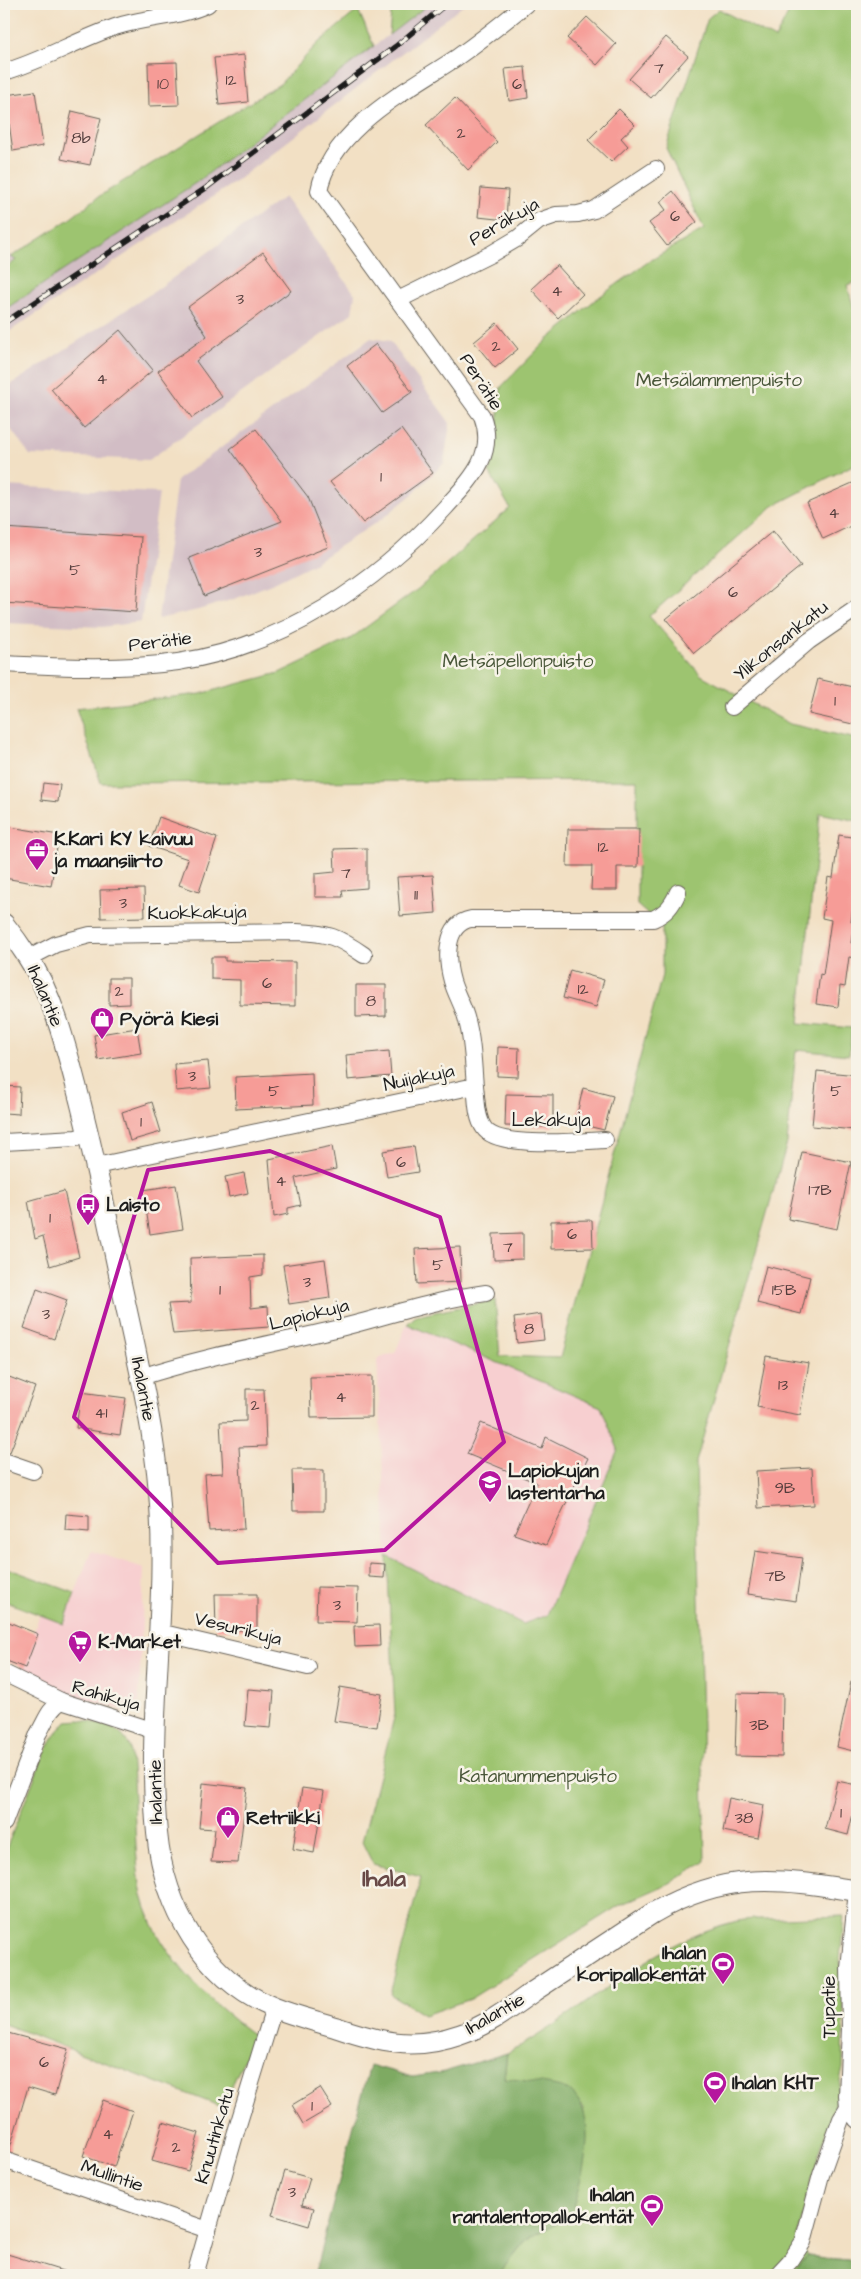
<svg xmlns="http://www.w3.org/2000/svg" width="861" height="2279" font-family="'Architects Daughter',sans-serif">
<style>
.built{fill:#f7cfd0}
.industrial{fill:#d2bdc5}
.green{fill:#9dc46f;stroke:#5c7046}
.forest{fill:#7eaa62;stroke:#4d633f}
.building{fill:#f69c97}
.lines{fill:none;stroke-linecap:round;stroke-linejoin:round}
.minor-casing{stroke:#676157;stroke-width:18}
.tertiary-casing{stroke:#676157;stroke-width:22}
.minor{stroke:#fff;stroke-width:16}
.tertiary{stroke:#fff;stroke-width:20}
.rail-casing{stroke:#1c1c1c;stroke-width:5.5}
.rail{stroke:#f7f3e8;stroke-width:4;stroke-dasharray:11;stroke-linecap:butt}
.marked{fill:none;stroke:#b5179e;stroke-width:4;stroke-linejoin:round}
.labels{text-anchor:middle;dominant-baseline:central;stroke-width:5;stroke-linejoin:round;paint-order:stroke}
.number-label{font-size:16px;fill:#523c3b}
.street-label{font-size:19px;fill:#1c1c1c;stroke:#f7f3e8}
.park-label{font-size:19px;fill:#495739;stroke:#f7f3e8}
.poi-label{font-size:19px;font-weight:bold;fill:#1c1c1c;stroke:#f7f3e8;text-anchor:start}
.district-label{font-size:24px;font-weight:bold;fill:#684947;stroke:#f7f3e8}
</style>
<rect width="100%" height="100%" fill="#f7f3e8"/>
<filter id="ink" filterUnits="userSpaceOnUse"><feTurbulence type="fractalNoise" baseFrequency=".02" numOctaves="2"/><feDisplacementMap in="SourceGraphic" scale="10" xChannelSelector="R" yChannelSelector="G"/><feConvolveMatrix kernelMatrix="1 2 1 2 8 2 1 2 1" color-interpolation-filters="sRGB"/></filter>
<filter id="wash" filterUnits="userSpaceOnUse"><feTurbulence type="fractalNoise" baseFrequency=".0096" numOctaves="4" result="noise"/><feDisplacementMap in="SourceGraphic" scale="20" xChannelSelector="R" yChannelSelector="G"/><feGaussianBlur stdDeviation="1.12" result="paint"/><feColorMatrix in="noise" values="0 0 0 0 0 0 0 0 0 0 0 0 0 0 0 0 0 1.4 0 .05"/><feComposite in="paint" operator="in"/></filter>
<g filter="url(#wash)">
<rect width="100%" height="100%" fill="#f2e0c4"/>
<g class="built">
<polygon points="407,1324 601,1407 618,1449 547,1615 523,1624 387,1556 377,1359 395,1353"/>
<polygon points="91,1551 144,1568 139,1702 126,1711 16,1680 40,1614 64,1623"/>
</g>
<g class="industrial">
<polygon points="429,4 465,4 235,182 4,335 4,310 200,180"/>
<polygon points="284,197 355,294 352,313 149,460 30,455 4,420 4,389 155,291"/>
<polygon points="4,251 16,260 4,267"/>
<polygon points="371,338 390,341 450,423 444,463 415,492 383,518 314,563 276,582 237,598 198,610 158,619 177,480"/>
<polygon points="4,486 159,493 141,622 102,627 4,623"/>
</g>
<g class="green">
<polygon points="398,4 429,4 389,35 391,13"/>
<polygon points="793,4 857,4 857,282 847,285 857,319 857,463 773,506 649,616 701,675 790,724 857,739 857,821 820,813 799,1023 852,1028 849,1055 796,1050 787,1143 696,1462 705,1861 670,1883 620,1905 470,1999 424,2015 390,1994 421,1877 373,1864 362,1842 395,1714 387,1556 523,1624 547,1615 618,1449 601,1407 407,1324 416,1316 495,1300 500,1356 560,1358 662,975 662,927 637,905 637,780 101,783 76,708 200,694 279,673 350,639 418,589 510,508 489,472 495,456 501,387 546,341 595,300 648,262 704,229 666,148 708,18 719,9 775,39"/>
<polygon points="358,10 374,46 200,180 4,310 4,270 16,260 11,257 71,218 98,197 280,84 318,43"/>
<polygon points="4,1567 75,1593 64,1624 4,1601"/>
<path d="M80 1720C102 1724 119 1725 130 1747 136 1793 133 1840 140 1885 150 1947 207 2001 255 2036L222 2107 4 2024V1854L42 1759 54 1736 67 1721Z"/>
<path d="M844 1916 840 1959 844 2001 843 2068 834 2108 817 2160 797 2238 807 2256 857 2261V2275H498L525 2241 570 2215 584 2108 567 2089 504 2078 507 2053C585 2013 649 1942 737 1921 746 1919 758 1919 767 1919 793 1917 818 1917 844 1916Z"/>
</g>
<g class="forest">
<path d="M507 2053 504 2078C516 2080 560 2084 568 2090 603 2114 581 2183 570 2215L525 2241 498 2275H314L370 2065 413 2077 444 2072Z"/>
<polygon points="807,2256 857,2261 857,2275 791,2275"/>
</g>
<g id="blocks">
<g class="building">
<polygon points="587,17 616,44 597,65 567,38"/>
<polygon points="666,37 688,56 651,98 629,79"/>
<polygon points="244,55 248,102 219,105 214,58"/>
<polygon points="177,62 179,105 149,106 148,63"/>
<polygon points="525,67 528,98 509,101 505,69"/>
<polygon points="35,91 43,146 13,151 5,95"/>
<polygon points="455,98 497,142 468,170 426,125"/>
<polygon points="619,109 635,125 621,138 628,146 611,162 588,140"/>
<polygon points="72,111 101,118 90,165 61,159"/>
<polygon points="481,188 508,190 506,220 478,217"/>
<polygon points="673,191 697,222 667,246 649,223 666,210 660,202"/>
<polygon points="263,252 291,291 196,361 222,397 192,418 158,371 207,336 188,307"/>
<polygon points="557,265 583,294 558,318 531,289"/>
<polygon points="497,323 518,349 495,368 474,342"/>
<polygon points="120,330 153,370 84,428 51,389"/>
<polygon points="376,344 412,392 382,413 347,366"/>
<polygon points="256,429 308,497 328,547 204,596 189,558 282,521 230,449"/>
<polygon points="401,429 433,473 363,523 330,482"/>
<polygon points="857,481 857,523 823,539 807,503"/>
<polygon points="4,528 141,537 136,612 4,603"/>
<polygon points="773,531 801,566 694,653 666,619"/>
<polygon points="818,679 857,688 857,725 809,714"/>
<polygon points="43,783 60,785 58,802 41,800"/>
<polygon points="159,817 217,838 199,892 179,885 188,859 149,846"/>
<polygon points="4,826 59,835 51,886 4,878"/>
<polygon points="568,829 639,829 638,867 617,867 617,890 591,890 592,866 567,866"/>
<polygon points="839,835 857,838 857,875 851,922 854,922 851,943 857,944 855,958 849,957 845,987 840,986 838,1007 816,1004 820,974 823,975 831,920 822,918 828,877 833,878"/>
<polygon points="367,848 367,888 342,890 343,897 315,897 315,874 335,872 334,849"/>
<polygon points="433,875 436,913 400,916 397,877"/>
<polygon points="144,889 145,917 101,918 100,890"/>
<polygon points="211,957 225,957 225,961 295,962 295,1006 240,1005 240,980 211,979"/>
<polygon points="570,970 604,980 596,1007 563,998"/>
<polygon points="109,978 129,978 129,1004 109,1005"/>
<polygon points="356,985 386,985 386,1016 356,1017"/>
<polygon points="137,1028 141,1053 98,1060 94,1035"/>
<polygon points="498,1047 519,1048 518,1077 497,1076"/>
<polygon points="389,1051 391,1076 348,1080 346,1055"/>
<polygon points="208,1061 211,1088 176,1091 174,1064"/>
<polygon points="817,1071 857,1075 855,1130 812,1126"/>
<polygon points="312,1073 313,1105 236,1109 235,1077"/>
<polygon points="4,1086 20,1087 19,1114 4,1113"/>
<polygon points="583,1088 613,1096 604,1130 575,1123"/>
<polygon points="506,1094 553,1095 553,1127 505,1126"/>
<polygon points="152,1102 161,1132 130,1141 122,1112"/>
<polygon points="332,1146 336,1169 295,1178 301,1205 288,1208 288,1214 274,1217 269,1159"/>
<polygon points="414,1146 418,1172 387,1177 383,1151"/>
<polygon points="802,1152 851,1162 837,1229 788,1219"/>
<polygon points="244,1173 248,1193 229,1197 225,1177"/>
<polygon points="176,1185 183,1229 150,1234 143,1190"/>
<polygon points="64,1191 79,1257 50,1266 43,1236 35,1239 28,1201"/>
<polygon points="592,1220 593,1248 551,1249 551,1221"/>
<polygon points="523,1233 523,1259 494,1260 493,1234"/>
<polygon points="460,1247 461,1282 417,1284 415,1249"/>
<polygon points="263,1255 263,1275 250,1277 251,1308 268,1306 269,1327 173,1334 168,1304 191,1303 190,1258"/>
<polygon points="325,1259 330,1298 289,1304 283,1265"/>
<polygon points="766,1266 810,1277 801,1314 757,1303"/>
<polygon points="37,1289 67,1300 54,1339 24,1328"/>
<polygon points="541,1314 544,1340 517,1343 514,1318"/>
<polygon points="766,1356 809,1363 800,1415 757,1407"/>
<polygon points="4,1375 35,1387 10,1452 4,1451"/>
<polygon points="372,1376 372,1417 311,1418 310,1377"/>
<polygon points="246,1389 264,1389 266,1446 239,1447 244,1529 209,1531 205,1474 223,1473 220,1422 246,1421"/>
<polygon points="81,1392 126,1398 120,1435 76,1428"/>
<polygon points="481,1423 542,1449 546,1437 588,1458 546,1545 514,1534 537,1483 467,1454"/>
<polygon points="812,1468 814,1505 758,1508 756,1471"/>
<polygon points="292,1470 324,1470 324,1511 293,1511"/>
<polygon points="66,1514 89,1516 89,1532 65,1530"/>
<polygon points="755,1551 802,1558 796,1601 748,1594"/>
<polygon points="369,1563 385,1564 384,1578 369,1577"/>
<polygon points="317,1587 358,1588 357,1622 316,1621"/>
<polygon points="215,1594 257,1594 257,1630 216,1630"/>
<polygon points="4,1620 38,1634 25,1668 4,1660"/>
<polygon points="379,1625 380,1646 355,1647 354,1626"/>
<polygon points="851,1682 857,1683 857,1752 837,1747"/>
<polygon points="340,1687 382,1694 377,1727 334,1721"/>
<polygon points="248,1689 274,1691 271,1728 245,1726"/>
<polygon points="737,1693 783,1694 782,1757 735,1756"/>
<polygon points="837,1781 857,1785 857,1797 848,1835 825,1829"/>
<polygon points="203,1783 247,1788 238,1863 211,1862 215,1829 199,1828"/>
<polygon points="302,1788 324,1791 314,1853 293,1849"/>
<polygon points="729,1798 764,1805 758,1838 723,1831"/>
<polygon points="4,2032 68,2049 55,2095 28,2087 9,2151 4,2150"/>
<polygon points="320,2088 332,2107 303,2124 292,2105"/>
<polygon points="103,2100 133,2111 114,2167 83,2156"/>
<polygon points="163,2122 199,2133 188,2171 152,2161"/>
<polygon points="285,2171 310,2178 302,2205 314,2208 309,2226 272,2215"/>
<polygon points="4,2253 66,2272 65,2275 4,2275"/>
</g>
</g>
</g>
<g filter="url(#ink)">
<use href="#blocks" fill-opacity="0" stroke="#676157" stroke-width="1"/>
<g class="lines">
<g class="minor-casing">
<g id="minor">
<path d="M4 72C42 61 77 40 115 27 145 17 178 18 208 4"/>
<polyline points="398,300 491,254 518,238 539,221 556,215 578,214 594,210 656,169"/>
<path d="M4 664C61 667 121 670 178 662 283 646 375 585 445 508 470 480 497 455 482 416L319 191C330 129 408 90 456 58 480 41 503 23 526 4"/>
<polyline points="732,707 809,641 857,608"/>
<path d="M29 958 56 944 90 935 297 932C329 933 338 937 364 955"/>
<path d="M475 1086C477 1100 476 1117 484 1128 497 1149 580 1141 605 1140"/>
<polyline points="4,1142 76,1138 89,1135"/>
<path d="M96 1166 475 1086C473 1065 473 1042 467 1021 464 1007 456 995 452 981 446 960 444 924 471 919H653C666 913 672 906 678 892"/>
<path d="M141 1377C202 1357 272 1344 336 1329 387 1316 434 1300 486 1293"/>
<polyline points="4,1461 33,1471"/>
<polyline points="159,1632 308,1667"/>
<polyline points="4,1673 61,1701"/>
<path d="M4 1823 38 1734C47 1719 47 1712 61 1701L155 1731"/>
<polyline points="857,1891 849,1968 850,2028 847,2096 848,2108 857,2120"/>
<polyline points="4,2160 208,2230"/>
<polyline points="195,2275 235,2135 274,2008"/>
<polyline points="777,2275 791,2260 803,2242 821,2175 841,2119 848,2108"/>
</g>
</g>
<g class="tertiary-casing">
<path id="tertiary" d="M4 924C12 934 20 945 27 956 53 995 65 1043 77 1089 93 1150 106 1212 119 1274 134 1346 153 1419 159 1492 169 1606 146 1720 157 1833 164 1906 204 1980 275 2008 295 2016 316 2021 335 2027 379 2042 413 2051 459 2035 487 2026 510 2008 534 1991 573 1965 613 1939 653 1913 726 1871 778 1878 857 1891"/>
</g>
<use href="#minor" class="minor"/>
<use href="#tertiary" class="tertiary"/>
<g class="rail-casing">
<polyline id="rail" points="4,323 206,188 396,46 446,4"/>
</g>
<use href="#rail" class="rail"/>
</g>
</g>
<path class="marked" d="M270 1151 440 1217 504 1442 385 1550 218 1563 74 1417 148 1170Z"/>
<defs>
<g id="office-pin" transform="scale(1.25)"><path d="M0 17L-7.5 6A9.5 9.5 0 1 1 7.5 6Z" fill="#b5179e" stroke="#f7f3e8"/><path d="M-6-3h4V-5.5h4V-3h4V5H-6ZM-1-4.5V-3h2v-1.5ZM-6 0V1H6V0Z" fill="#fff"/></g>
<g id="shop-pin" transform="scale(1.25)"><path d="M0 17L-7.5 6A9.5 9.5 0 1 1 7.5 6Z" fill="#b5179e" stroke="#f7f3e8"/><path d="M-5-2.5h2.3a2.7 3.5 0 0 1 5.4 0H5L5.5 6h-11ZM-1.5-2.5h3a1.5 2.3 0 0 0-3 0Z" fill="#fff"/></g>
<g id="bus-pin" transform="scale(1.25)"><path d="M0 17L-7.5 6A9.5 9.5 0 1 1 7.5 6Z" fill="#b5179e" stroke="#f7f3e8"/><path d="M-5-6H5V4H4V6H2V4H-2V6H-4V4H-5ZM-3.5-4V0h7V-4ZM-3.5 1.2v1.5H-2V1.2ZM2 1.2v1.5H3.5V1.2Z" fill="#fff"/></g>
<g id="school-pin" transform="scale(1.25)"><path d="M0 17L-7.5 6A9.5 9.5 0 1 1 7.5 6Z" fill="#b5179e" stroke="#f7f3e8"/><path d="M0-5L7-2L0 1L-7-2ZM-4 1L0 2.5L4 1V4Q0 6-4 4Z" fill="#fff"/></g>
<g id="supermarket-pin" transform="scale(1.25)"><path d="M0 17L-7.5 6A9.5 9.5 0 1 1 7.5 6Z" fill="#b5179e" stroke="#f7f3e8"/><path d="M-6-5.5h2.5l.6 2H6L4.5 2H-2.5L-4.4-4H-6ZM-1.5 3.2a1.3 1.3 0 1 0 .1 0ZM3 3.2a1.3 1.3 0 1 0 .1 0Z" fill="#fff"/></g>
<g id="stadium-pin" transform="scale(1.25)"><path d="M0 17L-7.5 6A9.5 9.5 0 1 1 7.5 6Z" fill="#b5179e" stroke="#f7f3e8"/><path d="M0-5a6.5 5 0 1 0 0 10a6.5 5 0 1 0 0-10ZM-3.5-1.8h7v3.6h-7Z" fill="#fff"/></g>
</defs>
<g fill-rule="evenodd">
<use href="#office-pin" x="37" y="850"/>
<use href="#shop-pin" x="102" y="1019"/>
<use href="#bus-pin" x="88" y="1205"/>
<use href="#school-pin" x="490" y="1482"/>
<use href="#supermarket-pin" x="80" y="1642"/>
<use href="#shop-pin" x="228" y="1818"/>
<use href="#stadium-pin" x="723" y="1964"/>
<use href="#stadium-pin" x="715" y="2083"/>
<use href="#stadium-pin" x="652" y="2206"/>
</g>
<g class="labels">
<g class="number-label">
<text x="659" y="68">7</text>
<text x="231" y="80">12</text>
<text x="163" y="84">10</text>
<text x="517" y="84">6</text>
<text x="461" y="133">2</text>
<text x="81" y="138">8b</text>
<text x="675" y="216">6</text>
<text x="557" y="291">4</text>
<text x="240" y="299">3</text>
<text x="496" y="346">2</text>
<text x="102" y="379">4</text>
<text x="381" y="477">1</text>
<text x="834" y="513">4</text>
<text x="258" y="552">3</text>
<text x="75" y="570">5</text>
<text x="733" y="592">6</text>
<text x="835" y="701">1</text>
<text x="603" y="847">12</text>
<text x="346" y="873">7</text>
<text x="416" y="895">11</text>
<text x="123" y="903">3</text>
<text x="267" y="983">6</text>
<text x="583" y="989">12</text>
<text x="119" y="991">2</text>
<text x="371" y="1001">8</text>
<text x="192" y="1076">3</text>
<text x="274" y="1091">5</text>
<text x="836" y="1091">5</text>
<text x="141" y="1122">1</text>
<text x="401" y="1162">6</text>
<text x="281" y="1181">4</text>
<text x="820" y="1190">17B</text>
<text x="50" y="1218">1</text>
<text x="572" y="1234">6</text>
<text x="508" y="1247">7</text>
<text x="438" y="1265">5</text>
<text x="307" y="1282">3</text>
<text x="220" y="1290">1</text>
<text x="784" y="1290">15B</text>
<text x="46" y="1314">3</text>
<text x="529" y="1329">8</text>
<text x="783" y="1385">13</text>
<text x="341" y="1397">4</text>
<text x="255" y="1405">2</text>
<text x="101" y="1413">41</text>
<text x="785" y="1488">9B</text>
<text x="775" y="1576">7B</text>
<text x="337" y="1605">3</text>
<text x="759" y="1725">3B</text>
<text x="841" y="1813">1</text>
<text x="744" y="1818">38</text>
<text x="44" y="2062">6</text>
<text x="312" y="2106">1</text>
<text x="108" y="2134">4</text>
<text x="176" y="2147">2</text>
<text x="292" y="2192">3</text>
</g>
<g class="street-label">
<text transform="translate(504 222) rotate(-30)">Peräkuja</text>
<text transform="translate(481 382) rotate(57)">Perätie</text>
<text transform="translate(781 641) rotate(-39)">Ylikonsankatu</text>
<text transform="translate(160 642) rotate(-7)">Perätie</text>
<text transform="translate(197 913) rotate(-1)">Kuokkakuja</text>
<text transform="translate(45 996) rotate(67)">Ihalantie</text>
<text transform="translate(419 1078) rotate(-12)">Nuijakuja</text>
<text x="551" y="1120">Lekakuja</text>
<text transform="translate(309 1315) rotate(-14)">Lapiokuja</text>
<text transform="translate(143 1389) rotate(79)">Ihalantie</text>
<text transform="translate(238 1629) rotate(14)">Vesurikuja</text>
<text transform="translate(106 1696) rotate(16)">Rahikuja</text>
<text transform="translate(156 1792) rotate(-91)">Ihalantie</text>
<text transform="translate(829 2007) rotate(-90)">Tupatie</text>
<text transform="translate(495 2014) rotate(-30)">Ihalantie</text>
<text transform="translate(215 2136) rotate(-74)">Knuutinkatu</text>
<text transform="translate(112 2176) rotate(19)">Mullintie</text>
</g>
<g class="park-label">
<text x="719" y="380">Metsälammenpuisto</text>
<text x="518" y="661">Metsäpellonpuisto</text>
<text x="538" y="1776">Katanummenpuisto</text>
</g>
<g class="poi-label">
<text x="54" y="839">K.Kari KY kaivuu<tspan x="54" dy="22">ja maansiirto</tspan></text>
<text x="120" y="1019">Pyörä Kiesi</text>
<text x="106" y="1205">Laisto</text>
<text x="508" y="1471">Lapiokujan<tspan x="508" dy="22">lastentarha</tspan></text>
<text x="98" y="1642">K-Market</text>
<text x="246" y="1818">Retriikki</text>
<text x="706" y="1953" text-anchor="end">Ihalan<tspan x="706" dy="22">koripallokentät</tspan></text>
<text x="732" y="2083">Ihalan KHT</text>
<text x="634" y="2195" text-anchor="end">Ihalan<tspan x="634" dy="22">rantalentopallokentät</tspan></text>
</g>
<g class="district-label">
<text x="384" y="1879">Ihala</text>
</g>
</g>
<rect width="861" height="2279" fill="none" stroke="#f7f3e8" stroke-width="20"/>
</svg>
